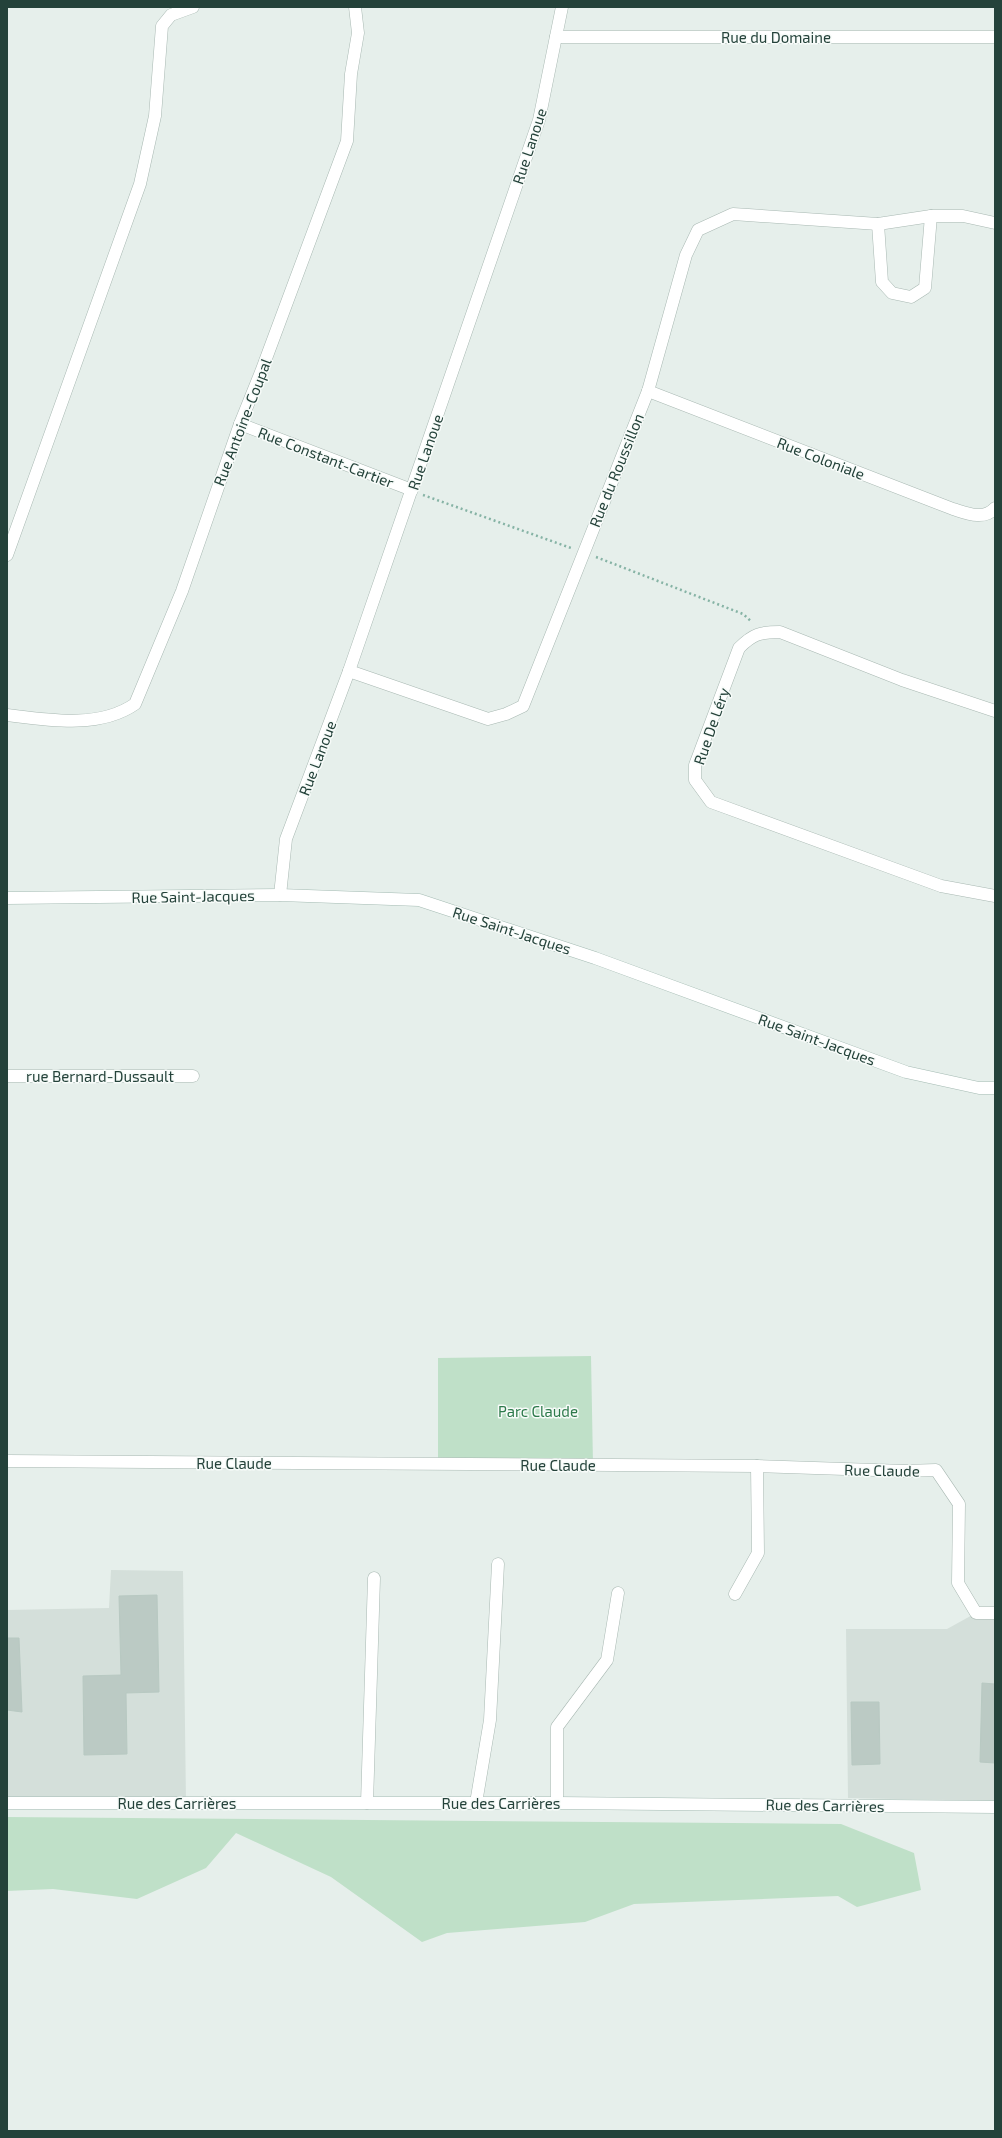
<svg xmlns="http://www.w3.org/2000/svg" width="1002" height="2138" font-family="'Exo 2',sans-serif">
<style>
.built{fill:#d4dfda}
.green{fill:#bfe0c8}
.building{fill:#bbcac4;stroke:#b8c9c2}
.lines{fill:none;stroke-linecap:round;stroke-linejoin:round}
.street-casing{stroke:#a8b8b2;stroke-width:13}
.secondary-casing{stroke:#a4bbb3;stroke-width:13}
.path{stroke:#86b3a5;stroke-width:2.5;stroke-dasharray:2 3;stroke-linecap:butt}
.street{stroke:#fff;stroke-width:12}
.secondary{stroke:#fff;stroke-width:12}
.labels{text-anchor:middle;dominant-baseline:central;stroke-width:3;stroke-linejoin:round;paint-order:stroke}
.street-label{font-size:15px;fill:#24423a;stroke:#f7fbf9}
.park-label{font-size:15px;fill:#2d7a4b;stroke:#f7fbf9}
</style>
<rect width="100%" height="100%" fill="#e6efeb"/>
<g class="built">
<polygon points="111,1570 183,1571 186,1802 7,1802 7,1610 109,1608"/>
<polygon points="976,1613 995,1613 995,1801 848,1798 846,1629 947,1629"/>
</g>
<g class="green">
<polygon points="591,1356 593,1465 438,1464 438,1358"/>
<polygon points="7,1817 841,1824 914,1853 921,1890 857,1907 838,1896 634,1904 585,1922 447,1933 422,1942 331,1877 236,1833 206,1868 137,1899 53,1889 7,1891"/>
</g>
<g class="building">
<polygon points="157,1595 159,1692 126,1693 127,1754 84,1755 83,1676 121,1675 119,1596"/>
<polygon points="7,1638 19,1638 22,1712 7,1710"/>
<polygon points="982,1683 995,1684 995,1763 980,1762"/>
<polygon points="851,1702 879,1702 880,1764 852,1765"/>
</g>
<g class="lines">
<g class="street-casing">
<g id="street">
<polyline points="556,37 995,37"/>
<polyline points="878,224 882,282 892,293 911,297 925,288 931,216"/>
<path d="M648 391 953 509C966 513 984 521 995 508"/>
<polyline points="240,424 412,490"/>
<polyline points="7,555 140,184 155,116 162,26 171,15 193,7"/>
<polyline points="349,671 488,719 506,714 523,706 648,391 686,255 698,230 733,214 878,224 931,216 963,216 995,223"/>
<path d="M995 711 902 680 780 632C760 632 753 634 739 648L695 765V780L711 802 941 886 995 896"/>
<path d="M7 715C48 720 99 729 135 704L182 591 240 424 261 372 347 141 351 74 358 33 355 7"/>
<polyline points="280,895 286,839 349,671 539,120 562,7"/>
<polyline points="7,1076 193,1076"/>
<polyline points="7,1461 757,1466 905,1471 936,1470 959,1504 958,1583 976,1613 995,1613"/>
<polyline points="735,1594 758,1553 757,1466"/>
<polyline points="367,1803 374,1578"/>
<polyline points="476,1803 490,1720 498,1564"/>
<polyline points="557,1803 557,1727 607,1660 618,1593"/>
</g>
</g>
<g class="secondary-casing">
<g id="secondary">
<polyline points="7,898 280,895 419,900 595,958 906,1072 979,1088 995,1088"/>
<polyline points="7,1803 557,1803 995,1807"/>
</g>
</g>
<g class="path">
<polyline points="423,495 571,548"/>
<polyline points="596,557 743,614 752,622"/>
</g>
<use href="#street" class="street"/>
<use href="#secondary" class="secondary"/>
</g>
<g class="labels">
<g class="street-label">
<text x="776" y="37">Rue du Domaine</text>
<text transform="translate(529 146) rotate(-72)">Rue Lanoue</text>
<text transform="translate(242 422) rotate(-69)">Rue Antoine-Coupal</text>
<text transform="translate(425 452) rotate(-71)">Rue Lanoue</text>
<text transform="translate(326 457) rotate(21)">Rue Constant-Cartier</text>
<text transform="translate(821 458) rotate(21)">Rue Coloniale</text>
<text transform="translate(616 470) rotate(-68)">Rue du Roussillon</text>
<text transform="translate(711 726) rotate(-71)">Rue De Léry</text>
<text transform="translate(317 758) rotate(-69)">Rue Lanoue</text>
<text transform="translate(193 896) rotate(-1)">Rue Saint-Jacques</text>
<text transform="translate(512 930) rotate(18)">Rue Saint-Jacques</text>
<text transform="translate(817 1039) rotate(20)">Rue Saint-Jacques</text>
<text x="100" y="1076">rue Bernard-Dussault</text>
<text x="234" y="1463">Rue Claude</text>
<text x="558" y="1465">Rue Claude</text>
<text transform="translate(882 1470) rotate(1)">Rue Claude</text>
<text x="177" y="1803">Rue des Carrières</text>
<text x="501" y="1803">Rue des Carrières</text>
<text transform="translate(825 1805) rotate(1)">Rue des Carrières</text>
</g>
<g class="park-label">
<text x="538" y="1411">Parc Claude</text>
</g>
</g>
<rect width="1002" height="2138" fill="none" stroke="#24423a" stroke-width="16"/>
</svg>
